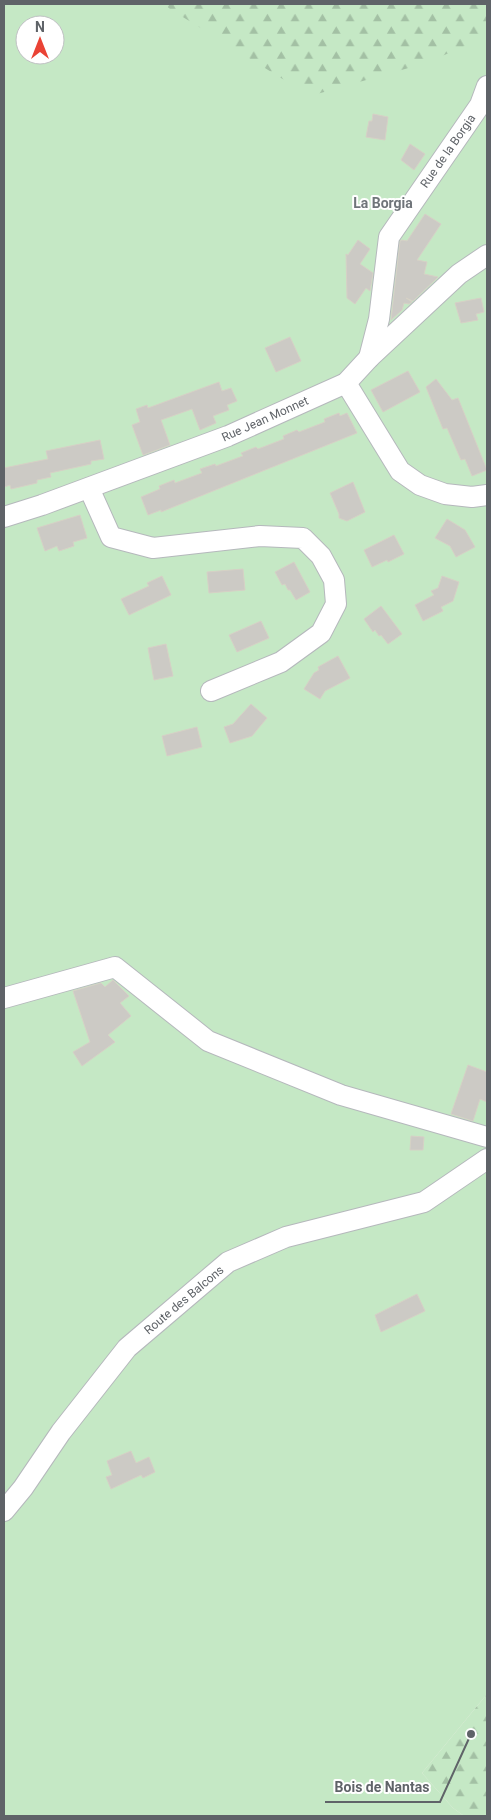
<svg xmlns="http://www.w3.org/2000/svg" width="491" height="1820" font-family="Roboto,sans-serif">
<style>
.grass{fill:#c5e8c5;fill-rule:evenodd}
.forest{fill:url(#forest-firs)}
.building{fill:#cccac5;stroke:#d6d1c6}
.lines{fill:none;stroke-linecap:round;stroke-linejoin:round}
.minor-casing{stroke:#b5b8bc;stroke-width:22}
.minor{stroke:#fff;stroke-width:20}
.labels{text-anchor:middle;dominant-baseline:central;stroke-width:4;stroke-linejoin:round;paint-order:stroke}
.street-label{font-size:12px;fill:#5f6368;stroke:#fff}
.neighbourhood-label{font-size:14px;font-weight:bold;fill:#70757a;stroke:#fff}
.leader{fill:none;stroke:#5f6368;stroke-width:2}
.callout-dot{fill:#5f6368;stroke:#fff;stroke-width:2}
.callout-label{font-size:14px;text-anchor:middle;font-weight:bold;fill:#5f6368;stroke:#fff;stroke-width:4;stroke-linejoin:round;paint-order:stroke}
</style>
<defs>
<pattern id="forest-firs" width="22" height="20" patternUnits="userSpaceOnUse" patternTransform="scale(1.25)"><rect width="22" height="20" fill="#c5e8c5"/><path d="M5 1l3.5 6h-7zM16 11l3.5 6h-7z" fill="#a3c0a4"/></pattern>
</defs>
<rect width="100%" height="100%" fill="#f1efe8"/>
<path class="grass" d="M4 4H487V1694L422 1773 453 1808 464 1816H4ZM25 25H55V55H25Z"/>
<g class="forest">
<polygon points="164,4 487,4 487,24 472,43 426,63 310,96 170,9"/>
<polygon points="487,1694 487,1816 464,1816 453,1808 422,1773"/>
</g>
<g class="building">
<polygon points="373,114 388,117 385,140 366,137 369,121 372,121"/>
<polygon points="410,144 425,154 414,170 401,160"/>
<polygon points="425,214 441,224 417,260 427,262 424,274 438,277 413,301 406,298 412,302 409,304 404,303 402,310 391,320 400,241 402,240 407,241"/>
<polygon points="358,240 370,249 360,264 373,273 370,291 366,288 355,304 347,298 346,254 348,255"/>
<polygon points="481,298 484,312 476,314 478,320 461,323 455,303"/>
<polygon points="290,337 301,361 276,372 265,348"/>
<polygon points="408,371 420,392 383,412 371,390"/>
<polygon points="436,379 452,400 458,398 487,470 472,476 465,459 461,460 447,428 443,429 426,387"/>
<polygon points="219,382 222,391 231,388 237,401 227,405 229,410 213,416 216,423 200,430 192,409 161,420 170,445 143,455 132,425 140,422 136,409 147,405 148,408"/>
<polygon points="339,413 340,416 347,413 357,433 161,512 161,510 148,515 141,497 160,489 159,486 174,480 175,483 202,473 200,469 215,464 216,466 243,456 241,453 256,447 258,449 284,439 283,436 297,430 299,432 325,422 324,419"/>
<polygon points="100,440 104,459 91,461 91,464 50,473 51,477 37,480 37,483 11,489 10,485 4,487 4,468 48,459 46,451"/>
<polygon points="353,482 365,512 347,521 339,518 339,514 330,493"/>
<polygon points="80,515 87,538 73,542 74,546 59,551 57,546 45,551 37,528"/>
<polygon points="447,519 465,530 475,547 456,557 450,546 435,538"/>
<polygon points="394,535 404,554 388,562 387,560 372,567 364,550"/>
<polygon points="294,562 310,592 296,600 290,590 288,590 285,584 282,585 275,572"/>
<polygon points="243,569 245,590 209,593 207,572"/>
<polygon points="162,576 171,595 129,615 121,599 149,586 147,583"/>
<polygon points="442,576 459,582 453,601 441,607 443,611 423,621 415,605 434,595 431,591 438,588"/>
<polygon points="381,606 402,634 388,644 381,635 379,636 375,630 373,632 364,619"/>
<polygon points="261,621 269,638 237,652 229,635"/>
<polygon points="166,644 173,676 154,680 148,648"/>
<polygon points="338,656 350,678 325,691 320,699 304,689 314,673 319,670 318,667"/>
<polygon points="251,704 267,718 252,736 230,743 224,727 233,724"/>
<polygon points="197,727 202,747 167,756 162,736"/>
<polygon points="113,980 129,996 120,1003 131,1016 108,1035 115,1042 82,1066 73,1052 90,1042 73,991 101,983 105,987"/>
<polygon points="468,1065 487,1072 487,1102 480,1099 473,1121 451,1114"/>
<polygon points="411,1136 424,1137 423,1150 410,1150"/>
<polygon points="417,1294 425,1311 381,1332 375,1315"/>
<polygon points="131,1451 136,1463 149,1457 155,1472 143,1478 141,1475 111,1489 106,1477 112,1475 107,1461"/>
</g>
<g class="lines">
<g class="minor-casing">
<g id="minor">
<polyline points="369,358 379,319 389,237 480,105 487,86"/>
<polyline points="346,383 400,471 420,485 445,494 472,497 487,495"/>
<polyline points="89,488 111,537 153,548 260,536 303,538 321,556 334,580 336,604 321,633 281,662 211,691"/>
<polyline points="4,517 42,505 228,436 346,383 369,358 459,274 487,255"/>
<polyline points="4,998 115,967 208,1041 341,1095 487,1137"/>
<polyline points="4,1511 23,1488 61,1432 127,1348 228,1262 286,1237 424,1202 487,1159"/>
</g>
</g>
<use href="#minor" class="minor"/>
</g>
<g class="labels">
<g class="street-label">
<text transform="translate(448 151) rotate(-55)">Rue de la Borgia</text>
<text transform="translate(265 419) rotate(-24)">Rue Jean Monnet</text>
<text transform="translate(184 1300) rotate(-40)">Route des Balcons</text>
</g>
<g class="neighbourhood-label">
<text x="383" y="203">La Borgia</text>
</g>
</g>
<path class="leader" d="M471 1734L440 1802H325"/>
<circle class="callout-dot" cx="471" cy="1734" r="5"/>
<g class="callout-label">
<text x="382" y="1792">Bois de Nantas</text>
</g>
<rect width="491" height="1820" fill="none" stroke="#5f6368" stroke-width="10"/>
<g transform="translate(40 40)"><circle r="24" fill="#ffffff" stroke="#bfc1c3"/>
<path d="M0-4L9 19L0 12L-9 19Z" fill="#ea4335"/>
<text y="-8" font-size="14" font-weight="bold" text-anchor="middle" fill="#5f6368">N</text>
</g>
</svg>
